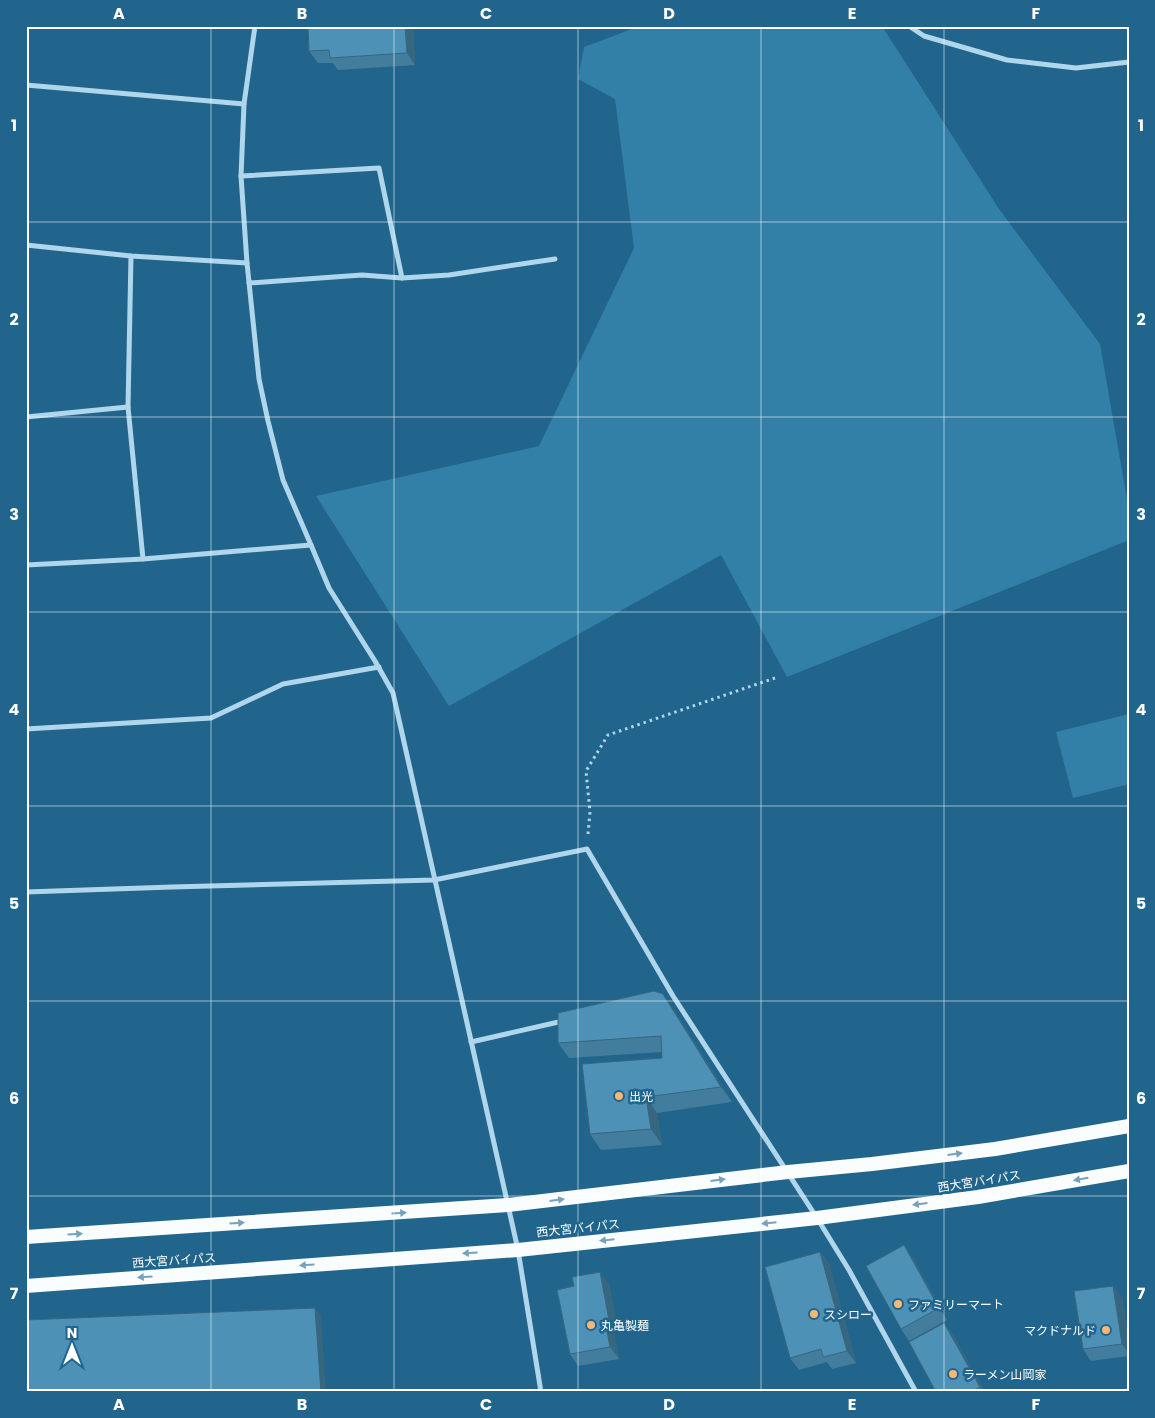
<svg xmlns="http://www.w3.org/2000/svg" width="1155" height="1418" font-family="Poppins,'Noto Sans JP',sans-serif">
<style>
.green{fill:#327fa8}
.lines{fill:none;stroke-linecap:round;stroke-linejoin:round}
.path{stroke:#b0d6ec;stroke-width:3;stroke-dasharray:2.5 4;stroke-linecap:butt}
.minor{stroke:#b0d6ec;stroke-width:5}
.trunk{stroke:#fafdfe;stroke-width:14}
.wall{fill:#437d9d}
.shaded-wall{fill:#37667f}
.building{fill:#4e91b6;stroke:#37667f}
.oneway{fill:#78a2ba}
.grid{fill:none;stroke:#fff;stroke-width:1;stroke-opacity:0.55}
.poi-dot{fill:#f8b772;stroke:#21658d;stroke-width:2}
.labels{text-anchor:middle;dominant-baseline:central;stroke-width:5;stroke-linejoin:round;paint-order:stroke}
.poi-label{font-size:12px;fill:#fff;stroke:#21658d;text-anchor:start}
.street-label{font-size:12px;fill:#fff;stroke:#21658d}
.neatline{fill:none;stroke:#fff;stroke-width:2}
.grid-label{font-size:16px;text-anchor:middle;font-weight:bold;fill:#fff}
</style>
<rect width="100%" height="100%" fill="#21658d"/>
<g class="green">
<polygon points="640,26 882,26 999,209 1100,344 1129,511 1129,540 787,677 721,555 449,706 316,496 539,446 634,248 615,99 578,79 584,47"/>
<polygon points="1129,714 1129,784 1073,798 1056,732"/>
</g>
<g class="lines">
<polyline class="path" points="588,834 590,812 586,771 608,735 775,678"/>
<g class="minor">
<polyline points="255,26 244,104 241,176 247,263 259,379 268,421 283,480 311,545 329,588 375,661 393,693 518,1250 541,1392"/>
<polyline points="909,26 924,36 1007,60 1076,68 1129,62"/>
<polyline points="26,85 244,104"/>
<polyline points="241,176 379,168 402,278"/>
<polyline points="26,245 131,256 247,263"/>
<polyline points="131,256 128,407 143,559"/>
<polyline points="249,283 362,275 402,278 449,275 555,259"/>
<polyline points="26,417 128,407"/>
<polyline points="26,565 143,559 311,545"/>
<polyline points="26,729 211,718 283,684 379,667"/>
<polyline points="26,892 172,887 434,880 587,849 673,996 817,1218 849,1270 916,1392"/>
<polyline points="471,1042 563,1021"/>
</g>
<g class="trunk">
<polyline points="26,1237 508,1205 788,1172 872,1164 995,1149 1129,1126"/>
<polyline points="26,1286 518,1250 817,1218 978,1197 1129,1171"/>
</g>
</g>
<g class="wall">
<polygon points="308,26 413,26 415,65 338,70 333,63 318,63 309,51"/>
<polygon points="674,1010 732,1102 657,1113 662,1145 601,1150 590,1134 662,1058 662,1052 569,1058 558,1043"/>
<polygon points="820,1252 829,1264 856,1363 832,1369 827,1362 799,1370 790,1358"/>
<polygon points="912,1257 947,1320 909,1341 901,1329"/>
<polygon points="609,1284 618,1332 614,1332 619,1359 578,1366 570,1354"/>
<polygon points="1122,1298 1129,1347 1129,1356 1091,1361 1083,1349"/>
<polygon points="944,1323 953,1335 985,1392 936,1392"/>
</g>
<g class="shaded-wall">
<polygon points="405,26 413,26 415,65 407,53"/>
<polygon points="663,994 674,1010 732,1102 721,1087"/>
<polygon points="646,1097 657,1113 662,1145 651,1129"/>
<polygon points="904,1245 912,1257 947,1320 939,1308"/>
<polygon points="820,1252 829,1264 856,1363 847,1351"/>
<polygon points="600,1272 609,1284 618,1332 609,1320"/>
<polygon points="1113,1286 1122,1298 1129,1347 1129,1354 1122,1344"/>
<polygon points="315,1308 321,1316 326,1392 321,1392"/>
<polygon points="605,1320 614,1332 619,1359 610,1347"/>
<polygon points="944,1323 953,1335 985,1392 984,1392 980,1387"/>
</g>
<g class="building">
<polygon points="308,26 405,26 407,53 330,58 329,50 309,51"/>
<polygon points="654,991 663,994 721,1087 646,1097 651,1129 590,1134 582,1064 662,1058 661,1036 558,1043 558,1013"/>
<polygon points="904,1245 939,1308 901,1329 866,1266"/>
<polygon points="820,1252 847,1351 823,1357 821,1349 790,1358 765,1267"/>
<polygon points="600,1272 609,1320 605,1320 610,1347 570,1354 557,1290 574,1286 572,1277"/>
<polygon points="1113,1286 1122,1344 1083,1349 1074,1291"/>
<polygon points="315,1308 321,1392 26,1392 26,1320"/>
<polygon points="944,1323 980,1387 971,1392 936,1392 909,1342"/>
</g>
<defs><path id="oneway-solid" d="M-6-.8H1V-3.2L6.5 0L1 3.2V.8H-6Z" transform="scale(1.25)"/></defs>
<g class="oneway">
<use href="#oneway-solid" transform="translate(955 1154) rotate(-7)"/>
<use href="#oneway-solid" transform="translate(1081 1179) rotate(170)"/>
<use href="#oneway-solid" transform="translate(718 1180) rotate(-7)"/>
<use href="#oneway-solid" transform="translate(557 1200) rotate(-7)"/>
<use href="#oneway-solid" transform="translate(920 1204) rotate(173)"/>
<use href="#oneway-solid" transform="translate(399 1213) rotate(-4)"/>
<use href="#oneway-solid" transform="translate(237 1223) rotate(-4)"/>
<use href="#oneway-solid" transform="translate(769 1223) rotate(174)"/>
<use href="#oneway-solid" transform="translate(75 1234) rotate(-4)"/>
<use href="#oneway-solid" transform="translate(607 1240) rotate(174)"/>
<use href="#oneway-solid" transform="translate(470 1253) rotate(176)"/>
<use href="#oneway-solid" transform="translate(307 1265) rotate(176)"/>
<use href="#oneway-solid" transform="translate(145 1277) rotate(176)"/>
</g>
<path class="grid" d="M211 26V1392M394 26V1392M578 26V1392M761 26V1392M944 26V1392M26 222H1129M26 417H1129M26 612H1129M26 806H1129M26 1001H1129M26 1196H1129"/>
<g class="poi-dot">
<circle cx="619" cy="1096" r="5"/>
<circle cx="898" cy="1304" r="5"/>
<circle cx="814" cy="1314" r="5"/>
<circle cx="591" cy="1325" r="5"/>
<circle cx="1106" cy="1330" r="5"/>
<circle cx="953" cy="1374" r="5"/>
</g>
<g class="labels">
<g class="poi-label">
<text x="629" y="1096">出光</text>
<text x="908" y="1304">ファミリーマート</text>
<text x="824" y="1314">スシロー</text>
<text x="601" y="1325">丸亀製麺</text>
<text x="1096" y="1330" text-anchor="end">マクドナルド</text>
<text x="963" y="1374">ラーメン山岡家</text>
</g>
<g class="street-label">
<text transform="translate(979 1181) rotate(-9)">西大宮バイパス</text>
<text transform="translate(578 1228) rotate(-6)">西大宮バイパス</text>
<text transform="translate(174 1260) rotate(-4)">西大宮バイパス</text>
</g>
</g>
<rect width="1155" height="1418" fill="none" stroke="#21658d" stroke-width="55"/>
<g transform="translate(72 1346)" stroke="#21658d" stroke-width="4" paint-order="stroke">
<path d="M0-4L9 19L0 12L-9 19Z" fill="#ffffff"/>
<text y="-8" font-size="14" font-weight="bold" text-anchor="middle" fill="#ffffff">N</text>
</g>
<rect x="28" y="28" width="1100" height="1362" class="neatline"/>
<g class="grid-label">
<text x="119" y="19">A</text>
<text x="302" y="19">B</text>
<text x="486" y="19">C</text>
<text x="669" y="19">D</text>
<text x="852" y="19">E</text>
<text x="1036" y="19">F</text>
<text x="14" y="131">1</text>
<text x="1141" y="131">1</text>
<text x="14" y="325">2</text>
<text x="1141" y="325">2</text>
<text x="14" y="520">3</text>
<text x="1141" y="520">3</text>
<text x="14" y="715">4</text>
<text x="1141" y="715">4</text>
<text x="14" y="909">5</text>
<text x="1141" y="909">5</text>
<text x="14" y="1104">6</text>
<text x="1141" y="1104">6</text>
<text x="14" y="1299">7</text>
<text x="1141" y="1299">7</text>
<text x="119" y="1410">A</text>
<text x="302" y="1410">B</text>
<text x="486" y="1410">C</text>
<text x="669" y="1410">D</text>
<text x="852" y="1410">E</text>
<text x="1036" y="1410">F</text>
</g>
</svg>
